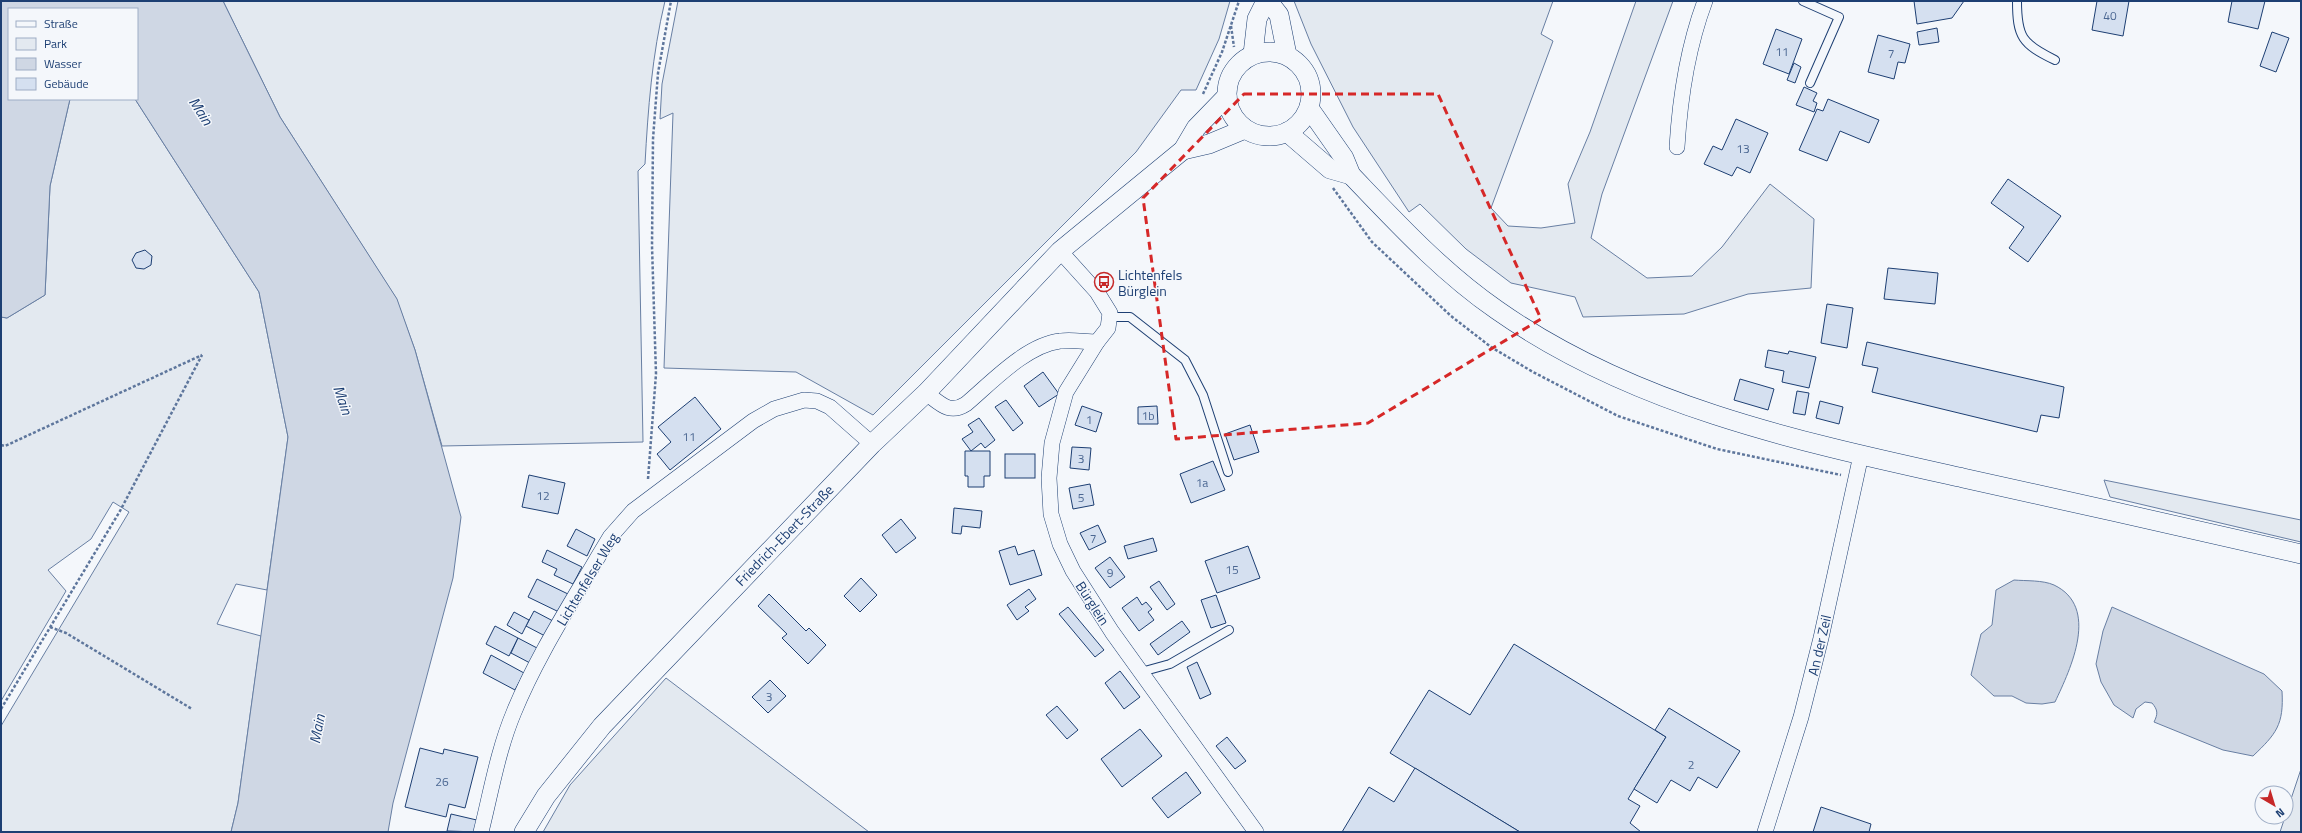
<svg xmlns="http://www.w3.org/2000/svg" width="2302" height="833" font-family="'Titillium Web',sans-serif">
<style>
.green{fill:#e3e9f0;stroke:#687fa3}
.water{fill:#cfd7e4;stroke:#687fa3}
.building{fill:#d5e0f0;stroke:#1d3f73}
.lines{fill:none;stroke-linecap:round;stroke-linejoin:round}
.service-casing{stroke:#1d3f73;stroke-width:10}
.minor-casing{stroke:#1d3f73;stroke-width:16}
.tertiary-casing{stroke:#1d3f73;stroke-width:20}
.path{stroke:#5e769c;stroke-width:2.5;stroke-dasharray:3 2;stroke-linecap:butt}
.service{stroke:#f4f7fb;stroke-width:8}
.minor{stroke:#f4f7fb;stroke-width:15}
.tertiary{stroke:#f4f7fb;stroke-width:19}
.marked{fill:none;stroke:#d62828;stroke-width:3;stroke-dasharray:8 5;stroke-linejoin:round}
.labels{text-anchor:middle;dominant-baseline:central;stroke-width:3;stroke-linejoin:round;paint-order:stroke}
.number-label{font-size:12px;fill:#4b6792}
.poi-label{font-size:14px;fill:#1d3f73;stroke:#f4f7fb;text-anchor:start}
.street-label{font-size:14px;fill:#1d3f73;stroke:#f4f7fb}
.water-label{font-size:15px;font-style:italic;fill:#1d3f73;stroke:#f4f7fb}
</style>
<rect width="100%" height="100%" fill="#f4f7fb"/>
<g class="green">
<path d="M223 1H665C652 55 648 109 645 164L638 171 643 442 442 446 415 350 396 298 280 117Z"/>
<polygon points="678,1 1230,1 1219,39 1196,90 1181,90 1136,152 873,415 796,372 664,368 673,113 660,119 662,84"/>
<polygon points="1294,1 1553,1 1541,34 1553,41 1491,208 1508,226 1541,228 1575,223 1568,184 1590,132 1636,1 1673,1 1602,194 1591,238 1647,278 1692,276 1722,247 1770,184 1814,219 1811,288 1748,294 1684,314 1583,317 1575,297 1511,283 1466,249 1420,204 1409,212 1353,127 1311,44"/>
<polygon points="70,99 135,99 259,292 288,437 267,590 236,584 217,624 261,636 238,803 231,832 1,832 1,726 129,512 113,502 91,539 48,570 66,591 1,701 1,317 7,318 45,295 50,186"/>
<polygon points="2104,480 2301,520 2301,542 2110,497"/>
<polygon points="666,678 869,832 543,832 570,785"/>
<polygon points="2301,769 2301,832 2280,832"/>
</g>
<g class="water">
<polygon points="1,1 223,1 280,117 397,299 415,350 461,517 453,578 393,803 388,832 231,832 238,803 288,437 259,292 135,99 137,99 137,9 9,9 9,99 70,99 50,186 45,295 7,318 1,317"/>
<path d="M2014 580C2026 581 2043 580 2054 585 2100 607 2071 668 2055 702L2042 704 2026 703 2012 696H1994L1971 675 1981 634 1992 625 1996 590Z"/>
<path d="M2112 607 2264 674 2282 691C2284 725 2276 734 2253 756L2223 750 2154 722C2158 714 2158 710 2152 703L2145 702 2136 709 2133 718 2114 705 2101 682 2096 664 2103 631Z"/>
</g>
<g class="building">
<polygon points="1914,1 1964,1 1952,18 1917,24"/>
<polygon points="2097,1 2129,1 2123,36 2092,30"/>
<polygon points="2232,1 2265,1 2258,29 2228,22"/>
<polygon points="1937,28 1939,42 1919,45 1917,32"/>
<polygon points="1776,29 1802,39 1789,74 1763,64"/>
<polygon points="2272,32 2289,38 2276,72 2260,66"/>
<polygon points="1878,35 1910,44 1905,63 1898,62 1894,79 1868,72"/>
<polygon points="1794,63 1801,67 1795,83 1787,80"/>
<polygon points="1804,87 1817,93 1813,101 1817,103 1814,112 1796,105"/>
<polygon points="1828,99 1879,120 1869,143 1840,131 1827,161 1799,150 1817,109 1823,111"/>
<polygon points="1736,119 1768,133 1750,173 1737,167 1732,176 1704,164 1713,146 1722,150"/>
<polygon points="2008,179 2061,216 2028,262 2009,248 2024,227 1991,203"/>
<polygon points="145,250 152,256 151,265 144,269 136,268 132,260 136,253"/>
<polygon points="1888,268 1938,273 1935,304 1884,299"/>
<polygon points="1827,304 1853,308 1847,348 1821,343"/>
<polygon points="1867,342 2064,387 2059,418 2041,415 2037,432 1872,392 1878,368 1862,365"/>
<polygon points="1768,350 1788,354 1789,351 1816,357 1809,388 1782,382 1784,371 1765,367"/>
<polygon points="1043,372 1059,394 1039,407 1024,386"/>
<polygon points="1740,379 1774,389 1768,410 1734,400"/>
<polygon points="1797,391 1809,393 1805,415 1793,413"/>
<polygon points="695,397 721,429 670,470 657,454 671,442 658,427"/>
<polygon points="1006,400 1023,423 1013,431 995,407"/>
<polygon points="1820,401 1843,407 1839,424 1816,418"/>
<polygon points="1082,406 1102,413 1096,432 1075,425"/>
<polygon points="1157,406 1158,424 1138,424 1138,407"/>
<polygon points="979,418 995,440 985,448 981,443 971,451 962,439 973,432 968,425"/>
<polygon points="1250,425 1259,452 1234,460 1225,434"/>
<polygon points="1072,447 1091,448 1089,470 1070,468"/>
<polygon points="965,451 990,451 990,476 984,476 984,487 968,487 968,476 965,476"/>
<rect x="1005" y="454" width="30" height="24"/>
<polygon points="1213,461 1225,490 1191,503 1180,474"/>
<polygon points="529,475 565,483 558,514 522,507"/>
<polygon points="1090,484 1094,505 1073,509 1069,488"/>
<polygon points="954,508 982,511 980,528 962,526 961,534 952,533"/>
<polygon points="901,519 916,538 896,553 882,535"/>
<polygon points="1098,525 1106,542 1089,550 1080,533"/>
<polygon points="576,529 595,539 587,556 567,546"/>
<polygon points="1153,538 1157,551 1128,559 1124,546"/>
<polygon points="1015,546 1018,555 1034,550 1042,575 1010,585 999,551"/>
<polygon points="1248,546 1260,578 1217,593 1205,561"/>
<polygon points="547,550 582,567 573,584 554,575 557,569 542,562"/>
<polygon points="1110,557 1125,577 1110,588 1095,568"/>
<polygon points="861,578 877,595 860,612 844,596"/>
<polygon points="537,579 568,594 559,612 528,597"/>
<polygon points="1159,581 1175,604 1167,610 1150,587"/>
<polygon points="1029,589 1036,599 1025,607 1029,611 1017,620 1007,605"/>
<polygon points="769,594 806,631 809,628 826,645 808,664 782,638 787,634 758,606"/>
<polygon points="1216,595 1226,623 1211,628 1201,600"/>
<polygon points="1137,597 1142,605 1146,602 1152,609 1148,612 1154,620 1139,631 1122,608"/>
<polygon points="1068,607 1104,650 1095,657 1059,614"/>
<polygon points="534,611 553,621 545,636 526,626"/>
<polygon points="514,612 529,620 522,634 507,625"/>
<polygon points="1182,621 1190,632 1158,655 1150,644"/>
<polygon points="495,626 518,638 509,656 486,644"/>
<polygon points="518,638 537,648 530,663 511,653"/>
<polygon points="1514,644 1666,737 1628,799 1640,806 1630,823 1641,832 1520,832 1390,753 1429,690 1470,715"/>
<polygon points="491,655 524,673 515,690 483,673"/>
<polygon points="1197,662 1211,694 1200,699 1187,667"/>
<polygon points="1120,671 1140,697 1124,709 1105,683"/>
<polygon points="770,680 786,696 768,713 752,697"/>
<polygon points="1057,706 1078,730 1067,739 1046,715"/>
<polygon points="1669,708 1740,751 1717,788 1698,777 1690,791 1671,780 1657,803 1634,789 1666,737 1655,730"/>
<polygon points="1140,729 1162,756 1122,787 1101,759"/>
<polygon points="1227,737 1246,761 1235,769 1216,746"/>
<polygon points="420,748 443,754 444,749 478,757 465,808 449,804 446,817 405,807"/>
<polygon points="1415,768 1520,832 1342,832 1369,787 1394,802"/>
<polygon points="1186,772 1201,793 1168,818 1152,798"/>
<polygon points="1821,807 1871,824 1869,832 1813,832"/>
<polygon points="451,814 481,821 479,832 447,831"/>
</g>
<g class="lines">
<g class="service-casing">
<g id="service">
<polyline points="1803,1 1839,17 1810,83"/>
<path d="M2017 1C2017 37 2022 44 2055 60"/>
<polyline points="1110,317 1130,317 1185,360 1203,395 1228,472"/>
<polyline points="1141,672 1170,664 1229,630"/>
</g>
</g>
<g class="minor-casing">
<g id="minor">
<path d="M1677 147C1680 97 1687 49 1705 1"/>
<polyline points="1097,342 1066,392 1052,443 1049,478 1051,514 1060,544 1073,571 1112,632 1256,832"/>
<path d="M926 393C940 403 949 415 966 404 991 383 1026 345 1060 341 1071 339 1085 342 1097 342L1108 328 1110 313 1097 292 1060 251"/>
<path d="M481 832C491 792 498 750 514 712 536 658 569 607 598 557L610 537 633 511 753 421 774 409 804 400 817 401 830 407 872 444"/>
<polyline points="1765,832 1801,717 1821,638 1861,455"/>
</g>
</g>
<g class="tertiary-casing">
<g id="tertiary">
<polyline points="1268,1 1279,15 1287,55"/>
<circle cx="1269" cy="94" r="42"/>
<polyline points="1253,54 1257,19 1266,1"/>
<path d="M1309 108 1344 158 1351 175C1397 223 1442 272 1497 310 1635 407 1801 442 1963 478 2076 503 2188 528 2301 554"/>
<polyline points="1287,132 1330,169 1351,175"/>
<polyline points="1183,150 1209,144 1245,129"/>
<polyline points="524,832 546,796 602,726 872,444 926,393 1060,251 1183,150 1196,128 1227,96"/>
</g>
</g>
<g class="path">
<polyline points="1231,26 1234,47"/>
<polyline points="1203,94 1222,52 1239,1"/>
<polyline points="1333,188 1372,242 1451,316 1491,347 1533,372 1618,416 1717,449 1841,475"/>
<polyline points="1,445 5,446 202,355"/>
<polyline points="648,479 656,374 652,246 653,139 658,73 671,1"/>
<polyline points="50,627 66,633 192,709"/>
<polyline points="1,709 120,511 202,355"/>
</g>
<use href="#service" class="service"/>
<use href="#minor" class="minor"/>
<use href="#tertiary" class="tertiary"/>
</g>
<path class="marked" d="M1244 94H1438L1541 319 1368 423 1176 439 1143 198Z"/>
<defs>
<g id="bus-ring" transform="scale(1)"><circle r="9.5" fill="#f4f7fb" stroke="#c62828" stroke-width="1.5"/><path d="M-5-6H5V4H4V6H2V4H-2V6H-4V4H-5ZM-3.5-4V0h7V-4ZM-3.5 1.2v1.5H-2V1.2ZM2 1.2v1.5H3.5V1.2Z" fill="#c62828"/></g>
</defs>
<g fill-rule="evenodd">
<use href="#bus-ring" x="1104" y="282"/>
</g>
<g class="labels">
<g class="number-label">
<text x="2110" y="15">40</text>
<text x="1782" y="51">11</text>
<text x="1891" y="53">7</text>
<text x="1743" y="148">13</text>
<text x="1148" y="415">1b</text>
<text x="1089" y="419">1</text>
<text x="689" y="436">11</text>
<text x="1081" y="458">3</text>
<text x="1202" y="482">1a</text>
<text x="543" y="495">12</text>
<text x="1081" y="497">5</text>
<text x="1093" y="538">7</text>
<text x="1232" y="569">15</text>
<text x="1110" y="572">9</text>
<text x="769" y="696">3</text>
<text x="1691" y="764">2</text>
<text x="442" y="781">26</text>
</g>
<g class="poi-label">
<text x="1118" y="274">Lichtenfels<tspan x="1118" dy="16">Bürglein</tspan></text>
</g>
<g class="street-label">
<text transform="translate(784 535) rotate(-46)">Friedrich-Ebert-Straße</text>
<text transform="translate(587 579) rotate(-59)">Lichtenfelser Weg</text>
<text transform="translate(1093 603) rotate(57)">Bürglein</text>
<text transform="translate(1819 645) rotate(-77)">An der Zeil</text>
</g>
<g class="water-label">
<text transform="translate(201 111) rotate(57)">Main</text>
<text transform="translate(343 400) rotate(71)">Main</text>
<text transform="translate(317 729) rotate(-80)">Main</text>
</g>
</g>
<rect width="2302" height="833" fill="none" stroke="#1d3f73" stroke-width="4"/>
<rect x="8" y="8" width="130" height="92" fill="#f4f7fb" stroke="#9eadc5"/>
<rect x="16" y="21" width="20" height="6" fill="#f4f7fb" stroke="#9eadc5"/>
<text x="44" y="28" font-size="12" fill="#1d3f73">Straße</text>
<rect x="16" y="38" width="20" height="12" fill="#e3e9f0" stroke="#9eadc5"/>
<text x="44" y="48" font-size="12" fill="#1d3f73">Park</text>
<rect x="16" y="58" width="20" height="12" fill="#cfd7e4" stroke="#9eadc5"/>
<text x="44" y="68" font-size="12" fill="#1d3f73">Wasser</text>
<rect x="16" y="78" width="20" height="12" fill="#d5e0f0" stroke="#9eadc5"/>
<text x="44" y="88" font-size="12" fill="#1d3f73">Gebäude</text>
<g transform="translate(2274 805) rotate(142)"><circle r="19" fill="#f4f7fb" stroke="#9eadc5"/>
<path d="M0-3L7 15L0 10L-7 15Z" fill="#c62828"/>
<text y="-6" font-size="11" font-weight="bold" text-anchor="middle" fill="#1d3f73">N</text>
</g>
</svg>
